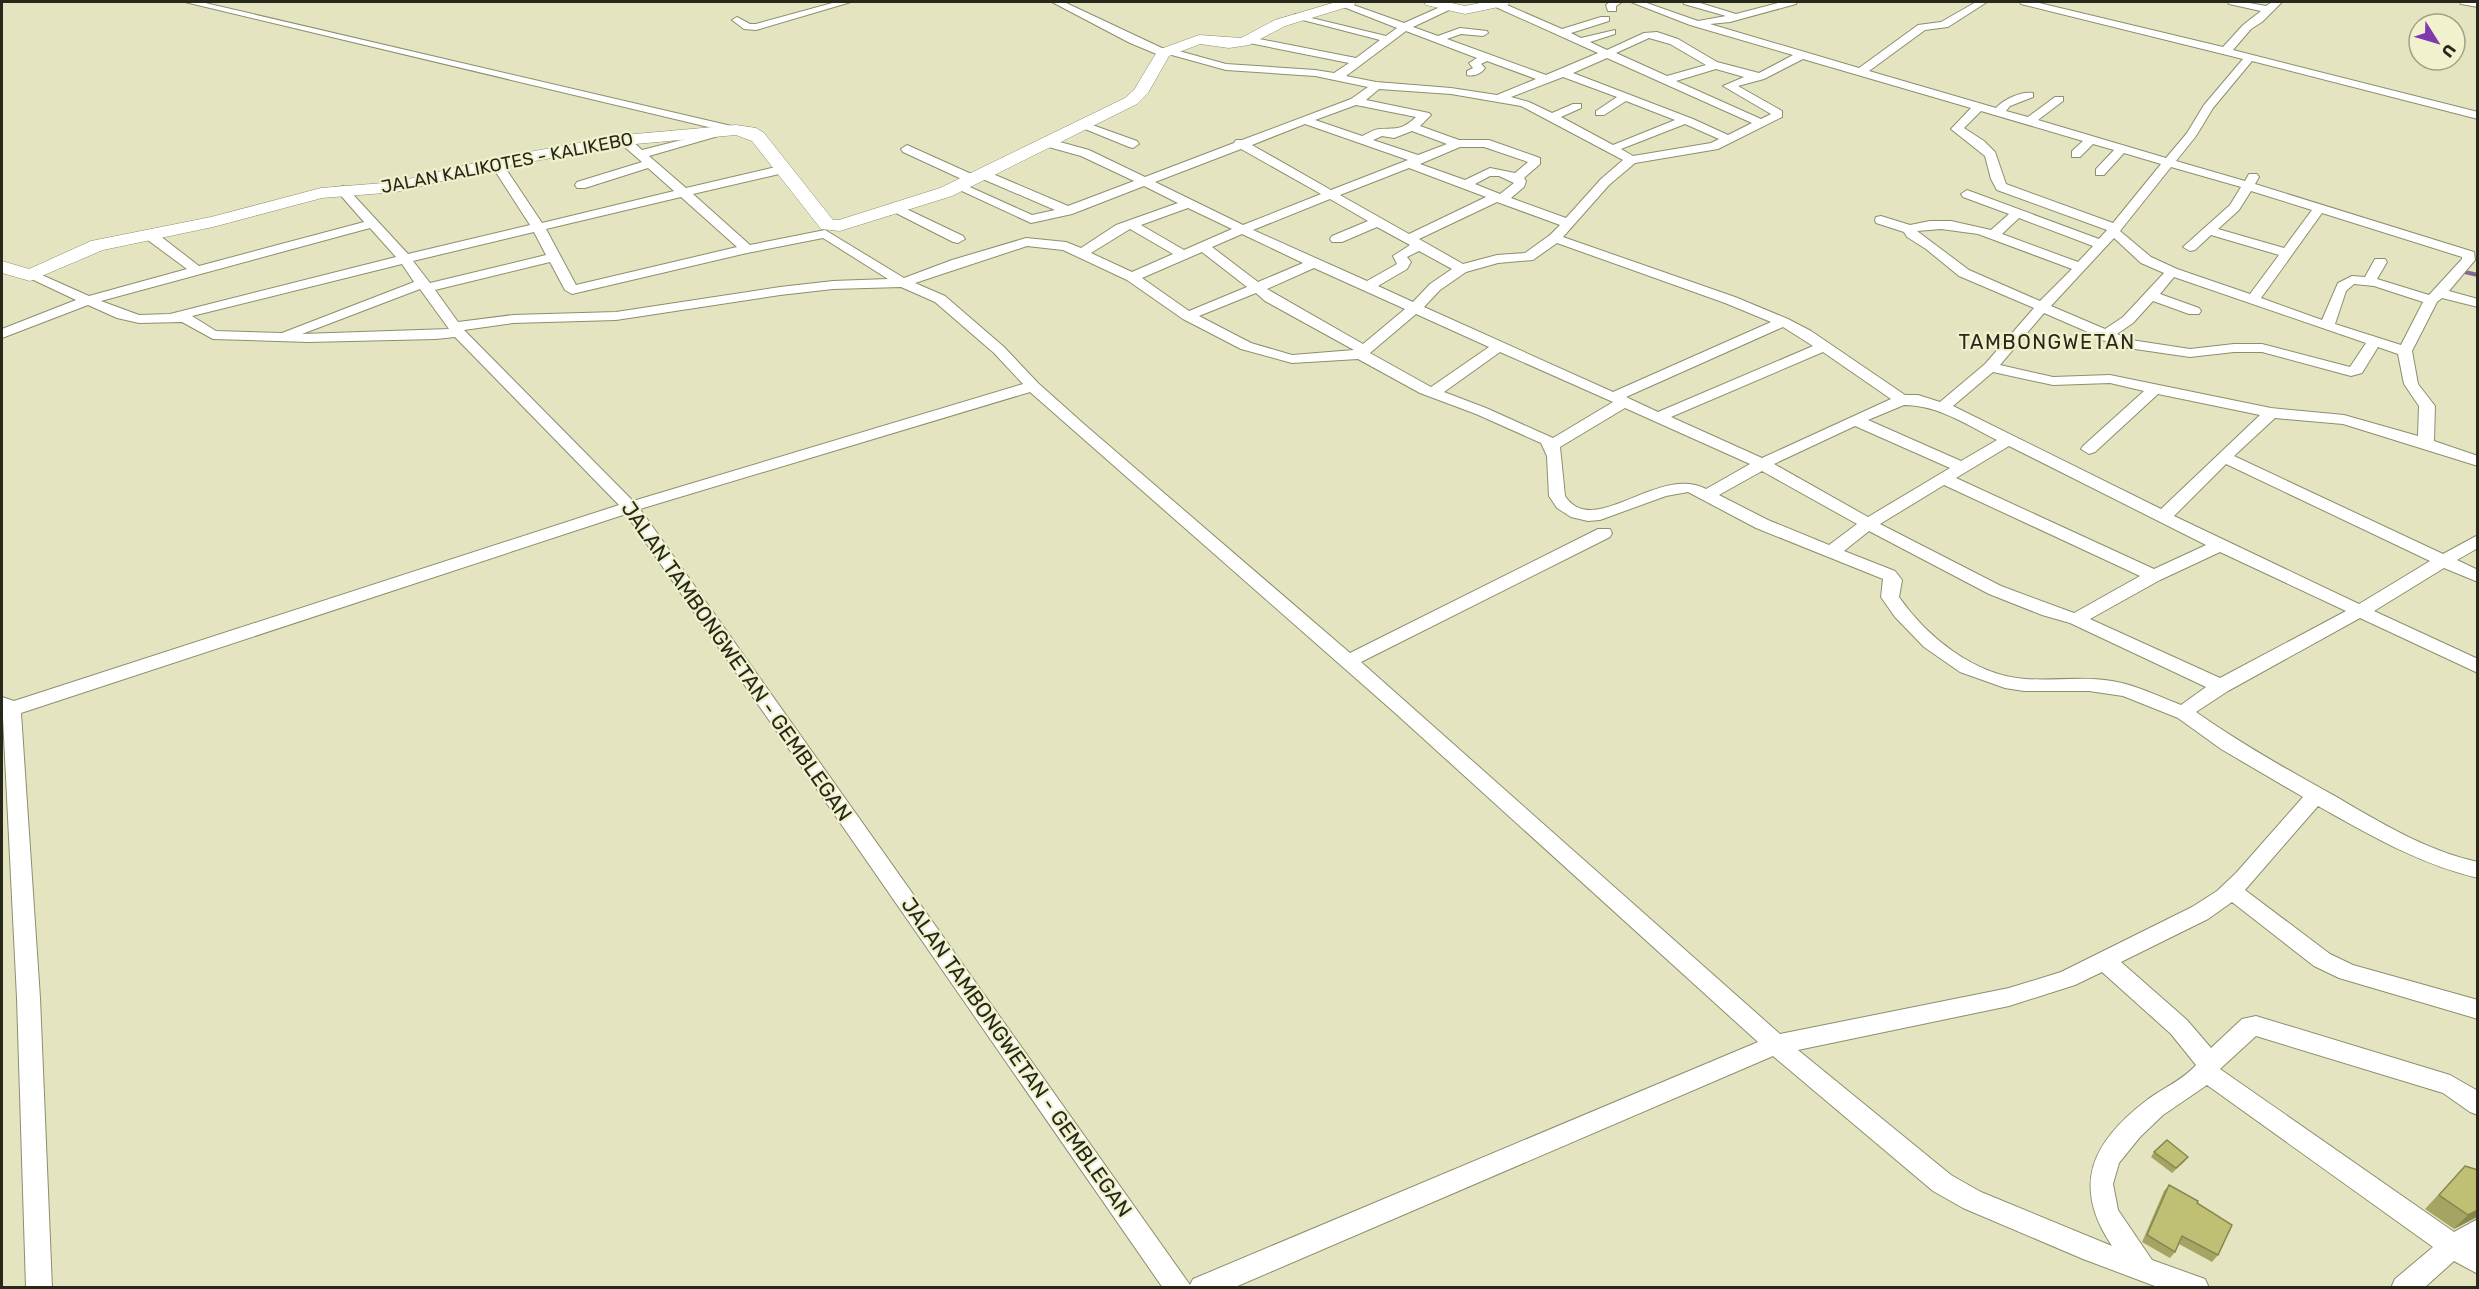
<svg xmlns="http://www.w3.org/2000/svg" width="2479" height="1289" font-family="Rubik,sans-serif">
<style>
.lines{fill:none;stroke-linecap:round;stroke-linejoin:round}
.stream{stroke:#826a92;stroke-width:4}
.street-casing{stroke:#8d8e6c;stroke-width:2}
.secondary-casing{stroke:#8d8e6c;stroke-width:1}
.street{fill:#fff;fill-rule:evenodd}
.secondary{fill:#fff;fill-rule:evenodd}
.wall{fill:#a4a563}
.shaded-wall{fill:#868650}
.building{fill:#bfc073;stroke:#868650;stroke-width:1.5}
.labels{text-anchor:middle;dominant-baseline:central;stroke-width:4.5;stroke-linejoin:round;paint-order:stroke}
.far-street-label{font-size:18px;fill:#28281a;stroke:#f1f2cd}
.far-quarter-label{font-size:20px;letter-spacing:1.5px;fill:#28281a;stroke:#f1f2cd}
.street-label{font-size:21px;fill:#28281a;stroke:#f1f2cd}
</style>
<rect width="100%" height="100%" fill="#e4e5c0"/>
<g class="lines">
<polyline class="stream" points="2460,271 2478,275"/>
<g class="street-casing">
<g id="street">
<path d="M185 2H201L740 128V132H732L649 156 686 188 784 165 788 166V172L693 194 750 245 825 230 904 278 952 260 1026 238 1066 242 1081 248 1116 225 1178 203 1144 186 1072 214 1031 223 951 186 953 183H961L1032 215 1055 210 978 177V171H986L1068 206 1134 181 1081 156 1045 146V140L1049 139 1089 150 1145 177 1234 143 1236 140H1242L1351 99 1368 87 1315 76 1226 70 1168 54 1159 55 1130 43 1052 2H1064L1164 49 1168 48 1226 64 1315 70 1334 73 1349 63 1249 43 1244 40 1249 37 1356 58 1380 40 1295 18V14L1386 36 1397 28 1336 4 1345 2 1404 23 1447 4 1451 5V9L1413 27 1438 36 1460 28 1487 31 1488 33 1483 36 1461 34 1447 39 1546 75 1598 53 1489 4 1488 2H1500L1562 29 1601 17H1609V21L1571 33 1581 38 1615 30V34L1590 42 1607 50 1644 33 1657 32 1678 39 1717 62 1759 73 1793 55 1690 25 1631 2H1644L1698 21 1726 16 1684 4 1683 2H1697L1736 14 1782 2H1797L1796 4 1730 22 1710 24 1859 68 1918 25 1941 22 1976 2H1987L1948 27 1925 30 1869 71 1996 108C2004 99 2021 91 2033 93V97L2010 106 2006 111 2028 117 2055 97H2063V101L2038 120 2166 158 2187 133 2204 105 2243 59 2021 4 2020 2H2035L2223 47 2243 25 2261 11 2229 4 2228 2H2244L2266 6 2272 2H2282L2262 22 2251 29 2233 50 2478 112V119L2252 61 2213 108 2196 136 2176 161 2245 181 2249 174H2257L2259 177 2255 184 2474 252 2475 260 2449 291 2478 299V307L2442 298 2437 302 2412 351 2418 384 2435 406 2434 441 2478 456V466L2343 424 2275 418 2234 456 2443 554 2478 535V548L2457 560 2478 570V582L2444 568 2374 611 2478 659V673L2360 618 2228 691 2196 712C2240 743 2286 769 2333 795 2380 822 2424 850 2478 862V878C2419 864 2370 835 2318 806L2245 890 2330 954 2353 965 2478 1000V1019L2339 978 2314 966 2232 902 2208 919 2121 962 2187 1020 2211 1048 2242 1019 2256 1016 2450 1075 2478 1091V1115L2470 1112 2443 1093 2256 1036 2220 1069 2454 1232 2478 1219 2476 1246 2478 1274 2454 1261 2424 1288H2391L2395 1279 2433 1247 2207 1085 2163 1115 2140 1137 2119 1163 2113 1184 2118 1210 2152 1260 2205 1279 2209 1288H2160L2083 1259 1963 1208 1933 1191 1773 1056 1233 1288H1163L626 514 21 713 40 998 52 1288H26L17 998 2 697 14 701 619 505 455 337 436 339 308 342 213 339 182 322 139 323 117 318 88 305 2 338V329L76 300 23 275 30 271 35 272 89 296 187 269 145 238 144 235 145 232H155L199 266 364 222 336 190 342 186 346 187 408 254 530 225 490 163 492 160H500L542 223 674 191 648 168 585 188H577L575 185 577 182 642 162 620 143V137H628L642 150 721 130ZM1406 31 1477 58 1469 63 1473 68 1467 71V75C1474 77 1482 73 1485 68L1481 64 1487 61 1536 79 1497 95 1451 88 1376 82 1346 76ZM1649 38 1670 44 1706 65 1667 76 1616 53ZM1607 58 1752 123 1728 135 1693 119 1573 73ZM1803 59 1971 108 1951 129 1985 156 1991 179 1997 190 2107 230 2099 239 1967 190 1961 194 1963 197 2009 214 1991 230 1951 221H1930L1910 225 1881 216 1876 217 1875 220 1876 223 1904 232 1907 237 1926 249 1959 276 2034 308 1985 364 1940 402 1918 395H1905L1811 331 1788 319 1735 297 1563 237 1609 185 1635 163 1718 149 1782 117V111L1738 86 1764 79ZM1716 69 1744 77 1723 86 1771 114 1761 119 1676 81ZM1563 77 1617 97 1596 111V115H1604L1626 101 1675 120 1613 145 1561 117 1581 108V104H1573L1552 113 1529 102 1511 97ZM1379 89 1451 94 1521 106 1623 160 1601 179 1566 218 1511 198 1524 187 1526 181 1524 178 1540 164V158L1489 140H1459L1420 126 1431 115 1429 113 1366 100ZM1356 105 1416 117C1402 130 1398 128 1380 129 1374 129 1367 134 1362 136L1315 120ZM1981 111 2083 141 2072 151V157H2080L2093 144 2114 150 2096 169V175H2104L2124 153 2161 164 2113 223 2006 184 1995 152 1984 141 1964 128ZM1305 124 1408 160 1331 190 1252 145ZM1685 124 1719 139 1711 143 1633 156 1621 149ZM1412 131 1447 144 1418 155 1373 140 1382 136 1394 138ZM1460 147H1484L1528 162 1515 173 1490 168 1465 180 1420 164ZM1241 149 1321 194 1243 225 1155 182ZM2171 167 2241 187 2230 205 2183 247 2190 251 2195 250 2211 235 2279 255 2250 294 2177 269 2151 257 2120 231ZM1409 168 1486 197 1409 234 1340 195ZM1490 176H1499L1514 183 1500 194 1475 184ZM2251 191 2312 210 2284 248 2218 229 2239 210ZM681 197 737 247 576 285 546 229ZM1330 199 1368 221 1332 236 1330 239 1332 242H1342L1377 227 1410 245 1393 256 1397 264 1367 281 1253 230ZM1497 202 1560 225 1550 235 1525 253 1497 255 1463 264 1419 239ZM1188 208 1232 229 1184 250 1141 225ZM2322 213 2462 257V259L2429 295 2377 279 2387 262 2385 259H2375L2365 277 2352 276 2338 283 2322 320 2261 298ZM2019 218 2093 246 2078 262 2002 234ZM370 228 396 257 170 314 139 315 101 301ZM1130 229 1173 254 1132 272 1091 253ZM1941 229 1978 234 2072 269 2040 301 1969 270 1917 231ZM534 232 546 255 430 283 413 261ZM1242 234 1303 263 1258 282 1212 247ZM823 238 888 279 833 281 780 287 616 312 513 315 458 322 435 290 550 262 565 290 572 294 747 253ZM2114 238 2141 263 2164 273 2123 317 2105 329 2051 306ZM1557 243 1725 303 1771 322 1613 392 1424 307 1440 290 1466 272 1498 263 1533 260ZM1027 246 1063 250 1127 280 1183 319 1241 349 1292 363 1358 359 1420 393 1476 414 1541 443 1547 456 1549 496 1557 508 1571 517 1588 521 1600 520 1666 496 1688 492 1756 528 1883 579 1881 597 1895 617 1924 647 1960 672 2005 688 2024 691H2089L2123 696 2178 718 2221 749 2303 797 2236 873 2217 891 2192 907 2061 972 2009 988 1780 1034 1361 662 1610 537 1612 533 1610 529H1598L1350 653 1085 425 1038 383 1004 347 945 296 915 283ZM1419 251 1452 269 1430 284 1413 302 1378 286 1407 269 1411 262 1407 257ZM1202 252 1247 287 1189 311 1142 278ZM402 264 414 282 282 333 216 331 192 316ZM1314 268 1405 309 1363 344 1267 289ZM2174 277 2366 343 2350 367 2262 344H2234L2190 349 2131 340 2117 334 2133 323 2153 301 2189 314H2199L2201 311 2199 308 2160 294ZM2354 284 2374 286 2423 302 2401 345 2335 324 2346 291ZM901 287 935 302 994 353 1023 384 633 501 464 330 513 323 616 320 780 295 833 289ZM420 289 449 329 302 334ZM1256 293 1265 301 1354 350 1292 355 1251 343 1199 316ZM2044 313 2097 336 2099 339 2128 348 2190 357 2234 352H2262L2351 376 2362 373 2378 347 2398 354 2404 384 2419 406 2418 436 2344 415 2271 408 2110 375 2053 377 2000 365ZM1416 314 1489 347 1431 387 1370 353ZM1783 327 1813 346 1658 412 1626 397ZM1500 352 1613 402 1553 438 1486 408 1444 392ZM1823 352 1891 399 1762 458 1671 417ZM1993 372 2053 385 2110 383 2144 391 2083 446 2081 449 2089 454 2095 452 2158 394 2260 415 2161 509 1953 406ZM1030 392 1394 712 1758 1042 1193 1279 1190 1285 640 509ZM1904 405C1938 405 1967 425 1997 440L1961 461 1868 420ZM1625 408 1750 464 1706 489C1658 464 1594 540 1565 496L1560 447ZM1855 426 1950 468 1868 517 1774 464ZM2009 446 2206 545 2154 569 1956 478ZM2226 464 2430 561 2359 604 2174 516ZM1762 471 1857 524 1829 545 1768 520 1719 495ZM1944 485 2140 576 2074 613 2001 586 1880 524ZM1869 531 1989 594 2042 615 2070 623 2206 687 2181 705C2158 696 2136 685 2112 681 2083 676 2054 681 2025 679 1974 675 1927 637 1899 597L1902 580 1895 571 1844 551ZM2220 552 2346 611 2220 678 2090 619 2160 580ZM2102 972 2171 1034 2196 1065C2183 1080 2163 1088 2147 1100 2092 1142 2071 1185 2112 1246L1981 1192 1951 1175 1798 1050 2009 1006 2075 985Z"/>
<polygon points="836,2 851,2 756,30 744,29 732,20 737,17 750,24 756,24"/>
<polygon points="1610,2 1622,2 1616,6 1616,11 1608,11 1606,5"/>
<polygon points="2460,2 2478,2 2478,7 2461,4"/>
<polygon points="1084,122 1137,141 1139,144 1133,148 1129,147 1080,127 1080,123"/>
<polygon points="907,145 976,176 978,179 972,183 968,182 903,152 901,149"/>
<polygon points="896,204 963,236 965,239 958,243 953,242 892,211 890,208 892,205"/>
</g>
</g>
<g class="secondary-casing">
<g id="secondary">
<polygon points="1336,2 1356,2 1354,5 1285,26 1249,45 1229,48 1200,44 1169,56 1148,93 1137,104 952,196 840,231 821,229 752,141 736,135 624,145 496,168 396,192 322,198 213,227 103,250 30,281 2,273 2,261 29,269 91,241 211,217 321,188 396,182 496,158 624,135 736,125 756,128 764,133 833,220 839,220 940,188 1125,98 1134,90 1158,50 1199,35 1241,38 1275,20"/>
<polygon points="1424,2 1447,2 1465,6 1485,2 1510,2 1508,5 1465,14 1426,5"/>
</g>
</g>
<use href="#street" class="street"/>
<use href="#secondary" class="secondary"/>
</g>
<g class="wall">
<polygon points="2154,1152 2185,1161 2172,1173 2151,1157"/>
<polygon points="2465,1166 2478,1170 2478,1217 2454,1229 2425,1209"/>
<polygon points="2169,1185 2197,1203 2218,1255 2212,1262 2179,1244 2175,1252 2170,1258 2142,1242 2164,1191"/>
</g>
<polygon class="shaded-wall" points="2478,1210 2478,1216 2454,1229 2468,1215"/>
<g class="building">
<polygon points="2167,1140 2188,1157 2176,1168 2154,1152"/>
<polygon points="2465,1166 2478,1170 2478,1210 2468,1215 2439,1195"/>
<polygon points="2169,1185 2198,1201 2197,1203 2232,1225 2218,1255 2182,1236 2175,1252 2147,1235"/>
</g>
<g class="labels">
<g class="far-street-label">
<text transform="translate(507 163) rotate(-11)">JALAN KALIKOTES - KALIKEBO</text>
</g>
<g class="far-quarter-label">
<text x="2047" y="342">TAMBONGWETAN</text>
</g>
<g class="street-label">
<text transform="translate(737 661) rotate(55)">JALAN TAMBONGWETAN - GEMBLEGAN</text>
<text transform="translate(1017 1057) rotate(55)">JALAN TAMBONGWETAN - GEMBLEGAN</text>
</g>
</g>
<rect width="2479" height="1289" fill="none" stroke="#28281a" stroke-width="6"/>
<g transform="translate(2437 42) rotate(127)"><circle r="28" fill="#f1f2cd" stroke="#a1a185" stroke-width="1.5"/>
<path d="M0-4.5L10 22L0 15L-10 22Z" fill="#7e3aae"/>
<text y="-9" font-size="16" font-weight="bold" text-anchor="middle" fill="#28281a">U</text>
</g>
</svg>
